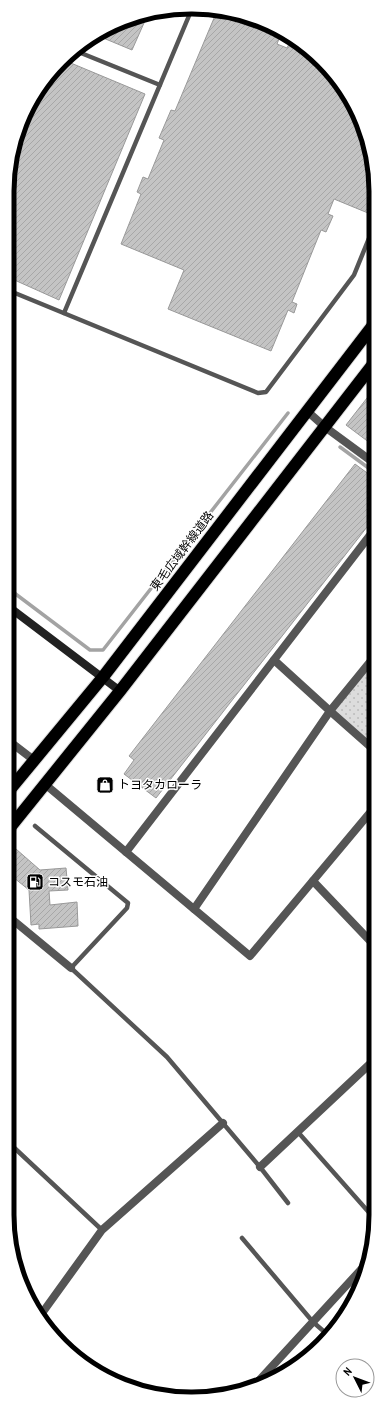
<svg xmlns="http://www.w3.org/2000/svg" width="383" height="1406" font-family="'Archivo Narrow','Noto Sans JP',sans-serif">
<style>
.park{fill:url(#park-dots)}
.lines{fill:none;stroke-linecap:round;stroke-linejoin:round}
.stream{stroke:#a3a3a3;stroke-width:3.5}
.building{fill:url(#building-hatch);stroke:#999}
.highway-casing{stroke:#dbdbdb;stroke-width:14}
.lane{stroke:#555;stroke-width:4.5}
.street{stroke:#555;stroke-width:8}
.secondary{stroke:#222;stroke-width:8}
.highway{stroke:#000;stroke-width:12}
.labels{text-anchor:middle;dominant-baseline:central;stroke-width:3;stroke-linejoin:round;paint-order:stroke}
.street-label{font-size:12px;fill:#000;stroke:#fff}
.poi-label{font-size:12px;fill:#000;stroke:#fff;text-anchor:start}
.rim{fill:none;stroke:#000;stroke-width:5}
</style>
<defs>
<pattern id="park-dots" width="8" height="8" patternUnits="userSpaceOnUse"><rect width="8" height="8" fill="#dcdcdc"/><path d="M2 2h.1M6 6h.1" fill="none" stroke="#bbb" stroke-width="1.8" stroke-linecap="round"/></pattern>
<pattern id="building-hatch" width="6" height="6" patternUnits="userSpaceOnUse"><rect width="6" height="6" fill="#c4c4c4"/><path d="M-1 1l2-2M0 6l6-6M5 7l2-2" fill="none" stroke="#a7a7a7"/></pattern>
</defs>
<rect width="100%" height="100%" fill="#fff"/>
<polygon class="park" points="368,664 374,669 373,749 330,711"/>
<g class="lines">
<g class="stream">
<polyline points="340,447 374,472"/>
<polyline points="9,589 90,650 103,650 288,413"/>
</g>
</g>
<g class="building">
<polygon points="217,11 227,11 282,31 277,44 287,48 290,42 300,46 298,52 321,62 330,70 357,110 374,168 374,198 368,213 334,199 328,214 333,216 326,232 321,230 292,302 297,304 294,313 288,310 271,351 168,309 184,270 121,244 141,194 137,192 143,177 148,179 164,140 159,138 171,110 175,111"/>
<polygon points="148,14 132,50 96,35"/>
<polygon points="66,61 145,94 59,300 10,278 11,156 38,89"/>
<polygon points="374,389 374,446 346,425"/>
<polygon points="355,464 374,478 374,518 156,798 124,774 134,760 129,756"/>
<polygon points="16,849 40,870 66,868 68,890 49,891 50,905 77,902 78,926 39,929 39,924 31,925 29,890 8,873 8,858"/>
</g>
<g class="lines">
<g class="highway-casing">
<g id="highway">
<polyline points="8,792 103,677 374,324"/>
<polyline points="8,830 120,691 374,363"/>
</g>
</g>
<g class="lane">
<polyline points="76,51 160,85"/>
<polyline points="10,291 258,393 266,392 354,275 374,226"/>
<polyline points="64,313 191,11"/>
<polyline points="35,826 128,903 127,908 71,968 167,1057 260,1167 288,1203"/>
<polyline points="297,1131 373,1217"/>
<polyline points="7,1141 102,1230"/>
<polyline points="242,1238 313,1322 328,1335"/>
<polyline points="122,1380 126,1384"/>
</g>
<g class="street">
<polyline points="307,411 325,427 374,463"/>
<polyline points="274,660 330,711 373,749"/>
<polyline points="9,741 35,761"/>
<polyline points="46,785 250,956 373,809"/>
<polyline points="126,852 374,530"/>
<polyline points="313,881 373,944"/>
<polyline points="194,909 330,711 374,657"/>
<polyline points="8,916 71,968"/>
<polyline points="260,1167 373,1061"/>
<polyline points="40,1316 102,1230 223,1123"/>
<polyline points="254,1386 367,1263"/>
</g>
<polyline class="secondary" points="9,607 120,691"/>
<use href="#highway" class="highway"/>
</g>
<defs>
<g id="shop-square" transform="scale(0.9)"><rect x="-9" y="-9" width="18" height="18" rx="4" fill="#000" stroke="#fff"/><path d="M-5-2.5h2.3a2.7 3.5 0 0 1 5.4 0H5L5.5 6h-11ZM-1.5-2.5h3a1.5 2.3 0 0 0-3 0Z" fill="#fff"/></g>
<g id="fuel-square" transform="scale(0.9)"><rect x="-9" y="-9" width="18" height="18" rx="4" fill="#000" stroke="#fff"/><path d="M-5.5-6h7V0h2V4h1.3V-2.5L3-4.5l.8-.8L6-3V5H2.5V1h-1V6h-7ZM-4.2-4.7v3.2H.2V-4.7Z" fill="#fff"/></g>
</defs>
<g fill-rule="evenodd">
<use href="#shop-square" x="105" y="785"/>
<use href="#fuel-square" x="35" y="882"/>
</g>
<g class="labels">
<g class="street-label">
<text transform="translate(182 551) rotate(-53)">東毛広域幹線道路</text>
</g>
<g class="poi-label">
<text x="118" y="785">トヨタカローラ</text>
<text x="48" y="882">コスモ石油</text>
</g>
</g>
<path d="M0 0H383V1406H0ZM191 14H192A177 177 0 0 1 369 191V1215A177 177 0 0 1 192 1392H191A177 177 0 0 1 14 1215V191A177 177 0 0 1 191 14Z" fill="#fff" fill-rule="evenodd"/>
<path class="rim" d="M191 14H192A177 177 0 0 1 369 191V1215A177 177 0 0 1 192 1392H191A177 177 0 0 1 14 1215V191A177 177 0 0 1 191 14Z"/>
<g transform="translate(355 1378) rotate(312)"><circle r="19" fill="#ffffff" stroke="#999999"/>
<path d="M0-3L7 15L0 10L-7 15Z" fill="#000000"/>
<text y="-6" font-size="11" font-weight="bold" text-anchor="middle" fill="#000000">N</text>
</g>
</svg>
